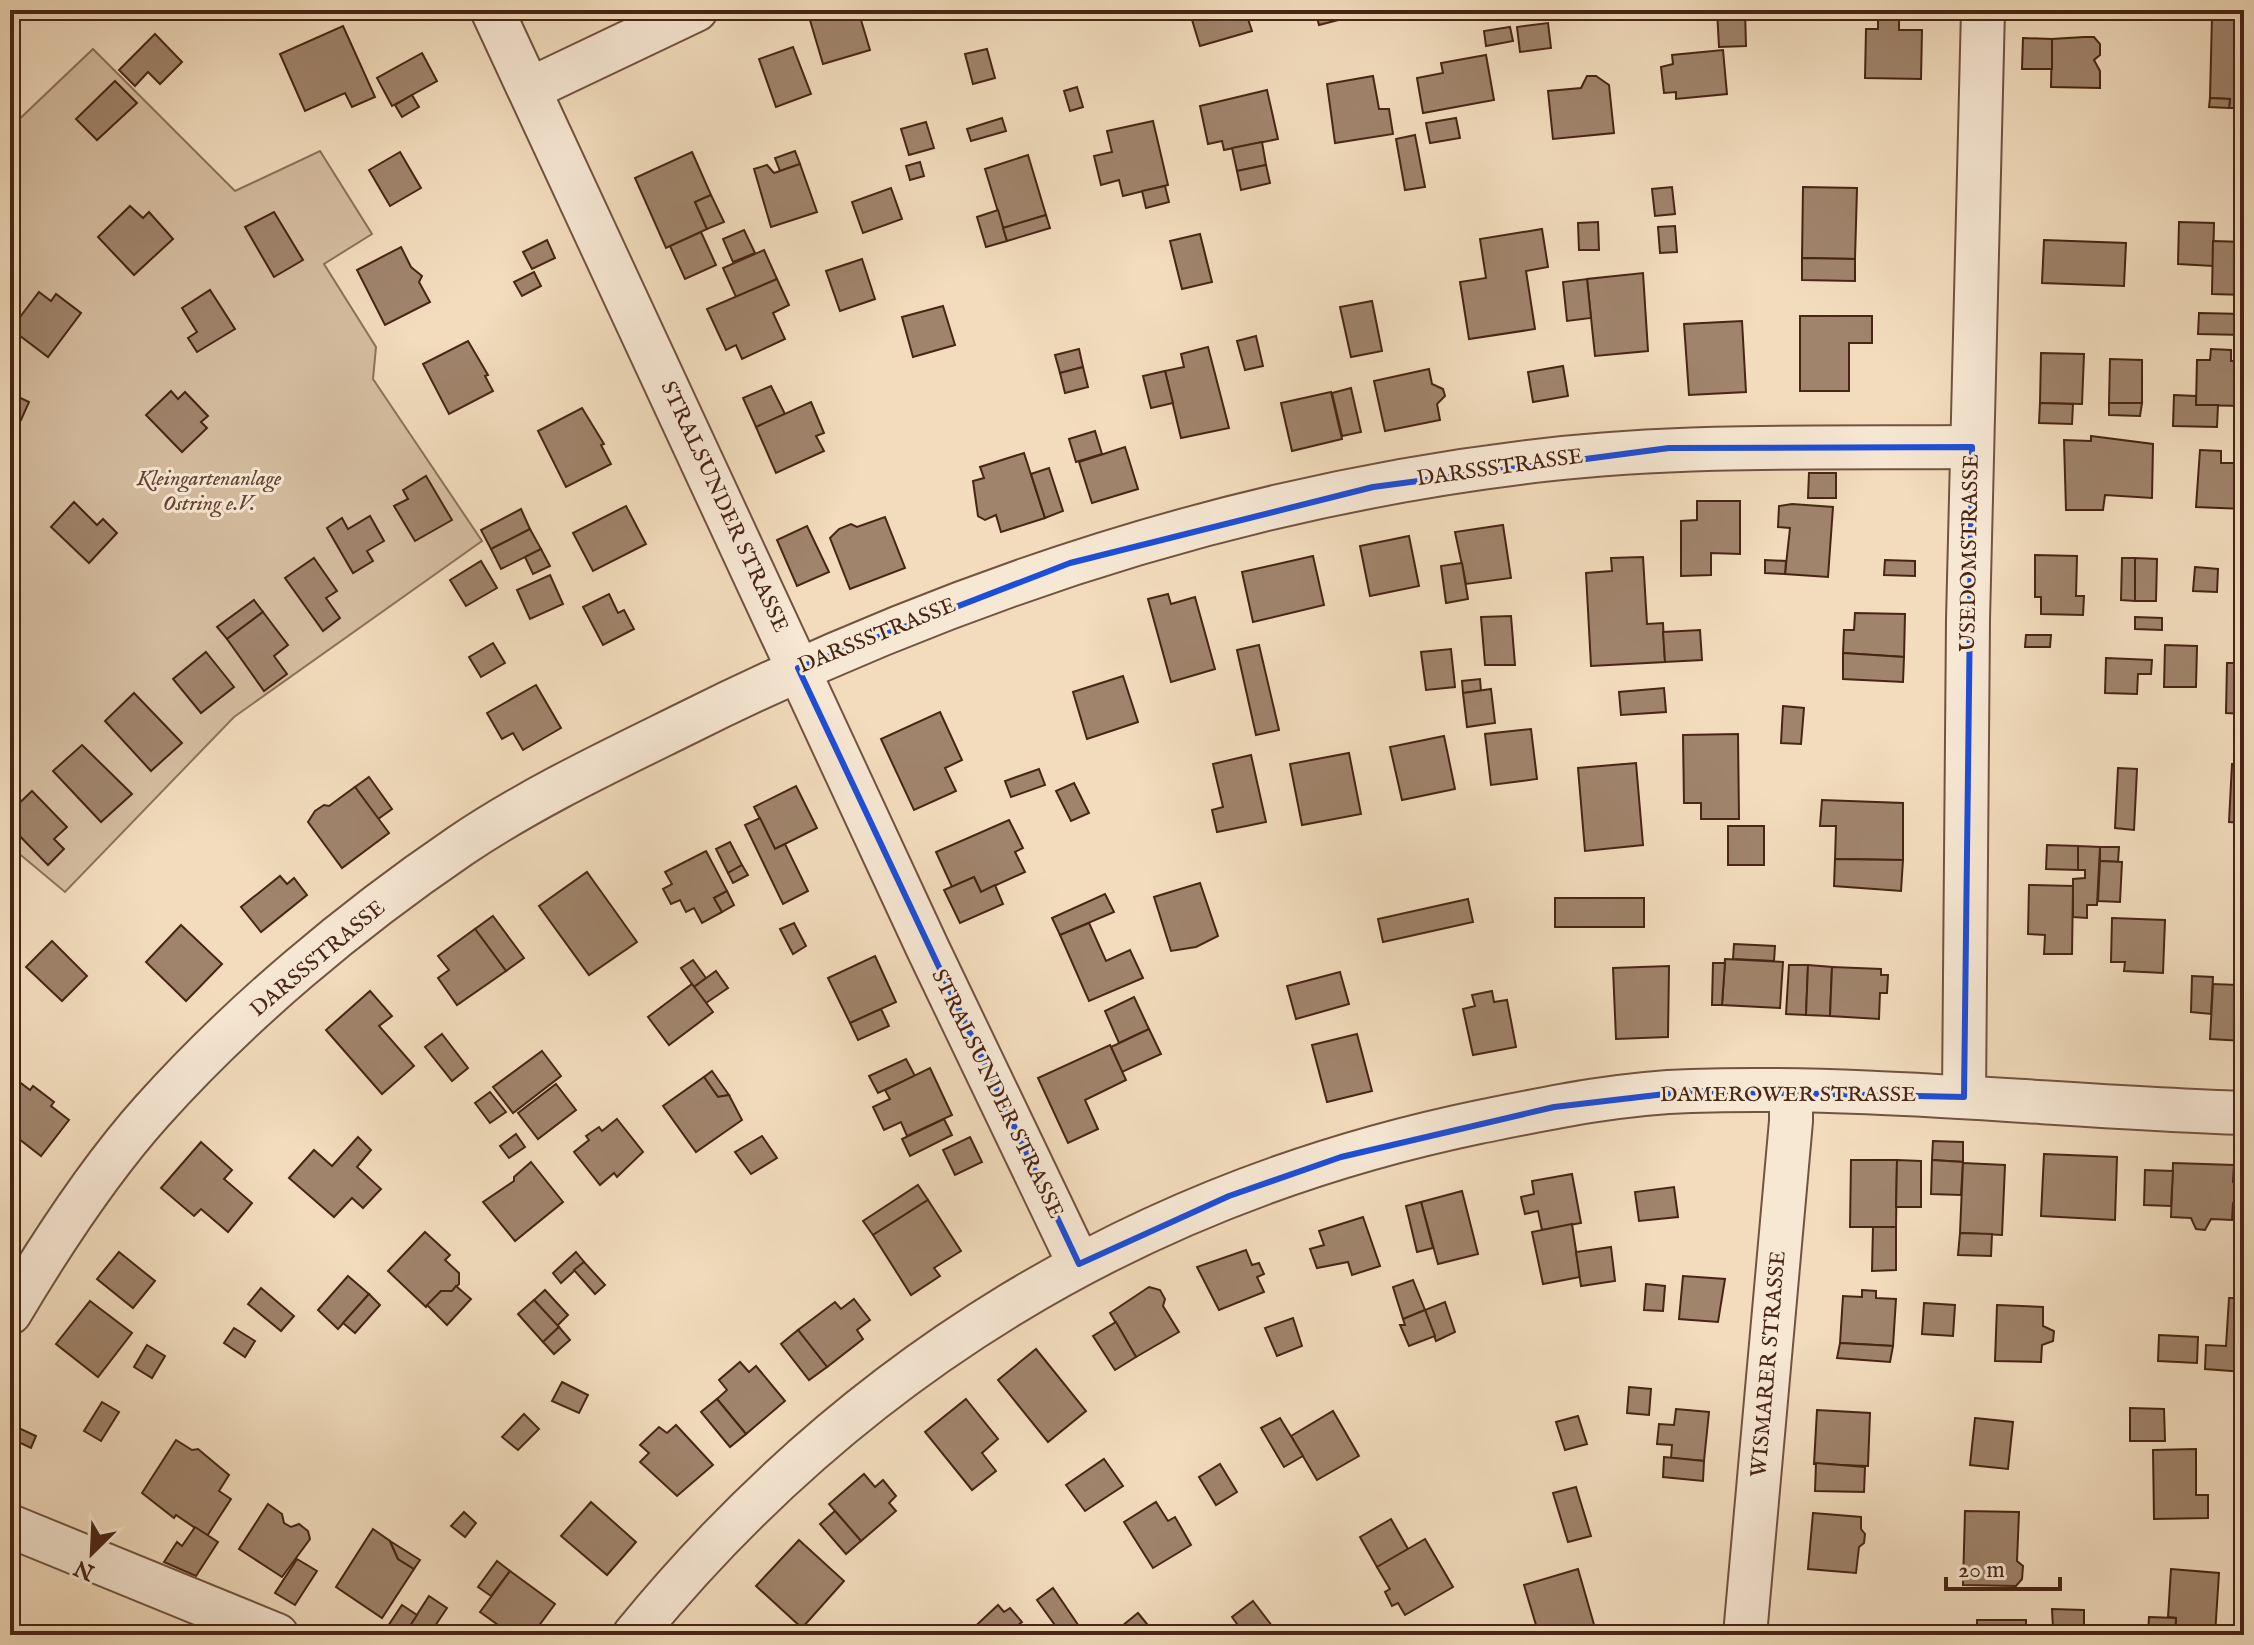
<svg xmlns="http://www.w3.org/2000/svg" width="2254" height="1645" font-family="'IM FELL English',serif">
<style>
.green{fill:#d5bda0;stroke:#8e715a;stroke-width:2}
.building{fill:#a0846c;stroke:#482515;stroke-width:2}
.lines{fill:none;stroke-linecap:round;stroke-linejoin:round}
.minor-casing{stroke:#72533f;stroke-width:46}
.minor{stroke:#f7e8d4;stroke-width:42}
.marked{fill:none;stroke:#1d4ed8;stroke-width:6;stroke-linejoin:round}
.labels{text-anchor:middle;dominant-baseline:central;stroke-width:6;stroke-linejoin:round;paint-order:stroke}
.street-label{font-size:22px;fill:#482515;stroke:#f7e8d4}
.park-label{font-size:22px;font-style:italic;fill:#644331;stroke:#f7e8d4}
</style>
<rect width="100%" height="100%" fill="#f2dcbd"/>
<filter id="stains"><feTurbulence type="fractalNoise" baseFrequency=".0025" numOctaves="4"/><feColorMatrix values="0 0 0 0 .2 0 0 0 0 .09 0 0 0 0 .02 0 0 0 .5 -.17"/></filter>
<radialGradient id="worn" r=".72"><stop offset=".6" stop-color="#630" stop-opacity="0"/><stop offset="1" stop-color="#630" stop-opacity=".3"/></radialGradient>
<polygon class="green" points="93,49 235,191 320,151 372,234 324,264 376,347 373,379 482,541 234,717 65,892 10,846 10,128"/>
<g class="building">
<polygon points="807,10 858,10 870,50 823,64"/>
<polygon points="1189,10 1245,10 1252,31 1200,46"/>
<polygon points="1315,10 1348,10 1350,17 1319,25"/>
<polygon points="1717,10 1745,10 1746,46 1719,47"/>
<polygon points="1878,14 1899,14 1899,30 1922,30 1921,79 1865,78 1866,29 1878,29"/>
<polygon points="2212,17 2244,18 2244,108 2229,108 2230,99 2210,98"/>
<polygon points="1548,23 1551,48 1520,52 1517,27"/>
<polygon points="343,26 375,97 352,107 345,93 305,111 280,54"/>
<polygon points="1510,27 1513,41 1486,46 1484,31"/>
<polygon points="155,34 182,62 160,84 148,72 135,86 119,70"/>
<polygon points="2084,37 2094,37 2100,44 2100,55 2094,60 2100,71 2100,88 2051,87 2052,39"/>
<polygon points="2023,38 2052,39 2052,69 2022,69"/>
<polygon points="793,47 811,94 776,107 759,59"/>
<polygon points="987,49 995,78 973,84 965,54"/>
<polygon points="1723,50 1727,94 1676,99 1676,92 1664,93 1661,67 1673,64 1672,55"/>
<polygon points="422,53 437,81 392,106 377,78"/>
<polygon points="1486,55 1494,100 1423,113 1417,78 1443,73 1441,63"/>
<polygon points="1373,76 1379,109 1389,109 1393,134 1335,143 1327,84"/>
<polygon points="1587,76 1596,76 1609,85 1614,133 1553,139 1548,91 1581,88"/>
<polygon points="115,81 137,103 97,140 76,119"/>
<polygon points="1077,87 1083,107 1070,111 1064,91"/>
<polygon points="1267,90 1278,139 1224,150 1222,141 1208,144 1200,106"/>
<polygon points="412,95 419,107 402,117 395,105"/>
<polygon points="2210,98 2230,99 2229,108 2209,107"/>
<polygon points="1002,118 1006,131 971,141 967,129"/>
<polygon points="1456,118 1460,138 1430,143 1426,123"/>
<polygon points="1153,121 1168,185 1123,196 1119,180 1101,185 1094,156 1112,152 1107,131"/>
<polygon points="926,122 934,148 909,155 901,129"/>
<polygon points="1415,135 1425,187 1405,190 1396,139"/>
<polygon points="1262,142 1266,165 1237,171 1232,148"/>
<polygon points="795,151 800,164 780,171 775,158"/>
<polygon points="400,152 421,188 390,206 369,170"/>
<polygon points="692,152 711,195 695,202 707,229 666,248 635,178"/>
<polygon points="1028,155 1046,215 1003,228 985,169"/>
<polygon points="920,162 924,176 910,180 906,166"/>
<polygon points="800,164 817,212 771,227 754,169 767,165 774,173"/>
<polygon points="1266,165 1270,183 1241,190 1237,171"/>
<polygon points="1165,186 1169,202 1146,208 1142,191"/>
<polygon points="1672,187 1675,214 1655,216 1652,189"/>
<polygon points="1803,187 1857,188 1855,259 1802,258"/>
<polygon points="891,188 902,219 863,233 852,202"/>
<polygon points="711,195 724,222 707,229 695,202"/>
<polygon points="130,206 143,218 149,212 173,239 134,275 98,237"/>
<polygon points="998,210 1007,241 986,247 977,217"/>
<polygon points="274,212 303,260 274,277 245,227"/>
<polygon points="1046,215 1050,228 1007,241 1003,228"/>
<polygon points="1598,222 1599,250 1579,250 1578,223"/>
<polygon points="2179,222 2214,223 2213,266 2178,264"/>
<polygon points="1675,226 1677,252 1660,253 1658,227"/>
<polygon points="1542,229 1548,267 1526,271 1535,329 1469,339 1460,282 1486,278 1480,239"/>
<polygon points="744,230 755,253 733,262 723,239"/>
<polygon points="701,232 716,265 685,279 670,246"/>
<polygon points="1200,234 1212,282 1182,289 1170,241"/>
<polygon points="547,240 555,258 532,269 523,252"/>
<polygon points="2044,240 2126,243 2124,286 2042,283"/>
<polygon points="2213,241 2244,242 2244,295 2212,294"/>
<polygon points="401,247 411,267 422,276 419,282 430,302 385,325 357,270"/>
<polygon points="764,250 777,279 736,297 723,268"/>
<polygon points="1802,258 1855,259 1855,281 1802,280"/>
<polygon points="862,259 875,299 840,311 826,271"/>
<polygon points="534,272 541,286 522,296 514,282"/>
<polygon points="1643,273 1648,351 1595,356 1587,279"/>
<polygon points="777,279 789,305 773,313 785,339 742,359 736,345 726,350 707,309"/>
<polygon points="1587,279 1591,318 1567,321 1563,282"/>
<polygon points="210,290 235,329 197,352 188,338 197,332 182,308"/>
<polygon points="39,292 51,301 56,294 81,313 48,357 11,329"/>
<polygon points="1372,301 1382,351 1351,357 1340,307"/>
<polygon points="943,306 955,345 913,357 902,317"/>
<polygon points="2199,313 2244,314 2244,335 2198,334"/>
<polygon points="1800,316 1872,316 1872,343 1849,343 1849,391 1800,391"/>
<polygon points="1742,321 1746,392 1689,395 1684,324"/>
<polygon points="1256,336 1263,366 1245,370 1237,341"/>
<polygon points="468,341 488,375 485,376 493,391 449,414 423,364"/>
<polygon points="1208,347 1229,428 1181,438 1165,371 1184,367 1181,354"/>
<polygon points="1079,349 1083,367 1060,373 1055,355"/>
<polygon points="2211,349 2231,350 2231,361 2244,361 2242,406 2196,405 2197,360 2210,360"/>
<polygon points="2041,353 2084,354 2082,404 2040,403"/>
<polygon points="2110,359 2142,360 2142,403 2109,403"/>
<polygon points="1563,366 1568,396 1533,402 1528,372"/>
<polygon points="1083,367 1088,387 1065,393 1060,373"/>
<polygon points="1429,369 1432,384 1443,389 1445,396 1437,404 1440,420 1385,431 1374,381"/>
<polygon points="1165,371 1173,403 1151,408 1143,376"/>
<polygon points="771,386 785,414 756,427 743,398"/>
<polygon points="1351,388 1361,432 1342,436 1332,393"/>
<polygon points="171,391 178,399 185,392 208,416 201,422 207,428 182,452 146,415"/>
<polygon points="1331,392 1342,439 1292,451 1281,403"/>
<polygon points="10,393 29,402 21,420 10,415"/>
<polygon points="2174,395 2196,396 2196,405 2218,405 2217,427 2173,426"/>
<polygon points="811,402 824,433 816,436 824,451 776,473 756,427"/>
<polygon points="2040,403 2073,404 2072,424 2039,423"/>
<polygon points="2109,403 2142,403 2140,416 2109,415"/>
<polygon points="582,408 604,444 601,445 611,464 566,487 538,431"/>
<polygon points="1095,431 1102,454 1076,462 1069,439"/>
<polygon points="2091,436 2153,444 2152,498 2105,495 2103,510 2066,510 2064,440 2091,441"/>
<polygon points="1125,447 1138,489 1092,503 1079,462"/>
<polygon points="2200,450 2221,451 2221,463 2244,463 2244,509 2196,507"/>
<polygon points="1024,453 1045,518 1001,532 996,515 985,520 978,516 973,481 984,478 980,467"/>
<polygon points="1049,468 1063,511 1045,518 1031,474"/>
<polygon points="1809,473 1836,473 1836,498 1808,498"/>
<polygon points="426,476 452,520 415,541 394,506 408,499 403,490"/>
<polygon points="1697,501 1740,501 1740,554 1711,553 1711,575 1681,576 1681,521 1697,520"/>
<polygon points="74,502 97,525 103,519 117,533 89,563 51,527"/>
<polygon points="1792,504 1833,507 1828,577 1785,574 1790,528 1778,527 1779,506"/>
<polygon points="626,506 646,544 593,571 573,533"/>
<polygon points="521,509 530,529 491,549 481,530"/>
<polygon points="370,516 384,541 367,551 373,561 353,573 327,528 342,518 348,529"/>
<polygon points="885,517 905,568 850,589 830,538 839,529 851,524 857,527"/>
<polygon points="1503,525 1511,578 1466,584 1455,532"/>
<polygon points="807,526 829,572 797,586 777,540"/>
<polygon points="530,529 541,549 501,569 491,549"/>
<polygon points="1409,536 1419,586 1370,596 1360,546"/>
<polygon points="541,549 550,566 533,574 525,557"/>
<polygon points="2035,555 2077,556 2076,596 2084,596 2083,615 2041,614 2041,597 2035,597"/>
<polygon points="1313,556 1324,605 1253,622 1242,572"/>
<polygon points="1643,557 1647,624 1663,623 1665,662 1591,666 1586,573 1612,571 1611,558"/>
<polygon points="314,558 337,591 326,598 340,618 323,631 285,578"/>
<polygon points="2122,558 2135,558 2135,601 2121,600"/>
<polygon points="2135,558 2157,559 2156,601 2135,601"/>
<polygon points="1765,560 1786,561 1785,574 1765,573"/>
<polygon points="1885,560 1915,561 1915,576 1884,575"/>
<polygon points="481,561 497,588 466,606 450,580"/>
<polygon points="1462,563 1468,599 1446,603 1441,566"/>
<polygon points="2195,567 2218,569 2217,592 2193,591"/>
<polygon points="550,575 563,604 530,619 517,590"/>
<polygon points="609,594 618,613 624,610 634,629 603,645 583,607"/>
<polygon points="1168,594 1171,604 1195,597 1215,669 1171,682 1148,599"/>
<polygon points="254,600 263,612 227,639 217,627"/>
<polygon points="263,612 288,645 274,656 287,674 264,691 227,639"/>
<polygon points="1855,613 1905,614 1904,657 1843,653 1844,630 1854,630"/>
<polygon points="1511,616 1515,665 1485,665 1481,617"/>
<polygon points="2135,617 2162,618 2162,630 2135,629"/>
<polygon points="1700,630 1702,660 1665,662 1663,632"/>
<polygon points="2026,635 2051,635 2050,647 2025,647"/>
<polygon points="493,643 505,663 481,677 469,657"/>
<polygon points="1259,645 1279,730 1256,735 1237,650"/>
<polygon points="2165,645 2197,646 2196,687 2164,687"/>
<polygon points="1451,649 1455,687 1426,690 1421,652"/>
<polygon points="206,652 234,687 201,713 173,679"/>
<polygon points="1843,653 1904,657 1903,682 1843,679"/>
<polygon points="2106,658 2152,660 2151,674 2138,674 2137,694 2105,693"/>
<polygon points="2227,663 2244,663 2244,714 2226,713"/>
<polygon points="1123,676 1138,722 1087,739 1073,692"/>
<polygon points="1480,679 1481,691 1463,693 1462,681"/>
<polygon points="536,685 561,728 523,750 513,733 502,739 487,713"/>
<polygon points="1664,688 1666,712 1621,715 1619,692"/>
<polygon points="1491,689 1495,723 1467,727 1463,693"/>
<polygon points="134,693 182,743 151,771 105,721"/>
<polygon points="1783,706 1804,708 1801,744 1781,743"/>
<polygon points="940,712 962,760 945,768 956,791 914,810 881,739"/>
<polygon points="1531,729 1537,779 1491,785 1485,734"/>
<polygon points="1738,734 1739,819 1701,819 1701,803 1684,803 1683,735"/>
<polygon points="1444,736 1455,789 1402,800 1390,747"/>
<polygon points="82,745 132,794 101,822 53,771"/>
<polygon points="1349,753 1361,814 1302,825 1290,764"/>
<polygon points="1251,755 1266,822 1217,832 1212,810 1223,807 1213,764"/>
<polygon points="1636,763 1643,845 1585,851 1578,768"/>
<polygon points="2232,764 2244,765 2244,823 2229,822"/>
<polygon points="2118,768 2137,769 2134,830 2115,828"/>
<polygon points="1039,769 1045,785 1011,797 1005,781"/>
<polygon points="369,777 392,809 378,819 355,787"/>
<polygon points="1074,783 1089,813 1071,821 1056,791"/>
<polygon points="796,786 817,828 775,849 754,807"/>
<polygon points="355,787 389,833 342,868 308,822 315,811 324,805 329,806"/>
<polygon points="32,791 67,827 54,839 64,849 48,865 10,826 10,812"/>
<polygon points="1822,800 1903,803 1903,860 1835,859 1836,826 1820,826"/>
<polygon points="760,818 775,849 785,844 808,891 783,904 745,825"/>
<polygon points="1009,820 1023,848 1015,852 1025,872 981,892 974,877 952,887 936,852"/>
<rect x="1728" y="826" width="36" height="39"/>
<polygon points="730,842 742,865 728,873 716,849"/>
<polygon points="2047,845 2078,846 2078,870 2046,869"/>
<polygon points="2078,846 2100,847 2097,905 2087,905 2087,918 2073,917 2073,879 2085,878 2085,870 2078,870"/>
<polygon points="2100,847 2119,847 2118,862 2100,861"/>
<polygon points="706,851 727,891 714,898 722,912 702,923 694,908 686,912 680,900 671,904 663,889 672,884 665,872"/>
<polygon points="1835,859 1903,860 1901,891 1834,886"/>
<polygon points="2100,861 2122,862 2120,902 2098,901"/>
<polygon points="742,865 748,875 733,883 728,873"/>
<polygon points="587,872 637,942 589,975 539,906"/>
<polygon points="280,876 287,884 294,878 307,895 261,932 241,907"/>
<polygon points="974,877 981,892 995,885 1003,904 960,923 944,890"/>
<polygon points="1200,883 1218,936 1196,947 1171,951 1154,897"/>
<polygon points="2029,885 2073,886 2072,954 2044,954 2045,935 2028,934"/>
<polygon points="727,891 734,905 722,912 714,898"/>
<polygon points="1105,894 1114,912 1060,935 1052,918"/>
<rect x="1555" y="898" width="89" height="29"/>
<polygon points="1468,899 1473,922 1383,942 1378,919"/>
<polygon points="493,916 524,958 506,971 475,929"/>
<polygon points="2112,918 2165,920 2163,973 2124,971 2125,962 2111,962"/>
<polygon points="794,923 806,946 793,954 780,929"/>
<polygon points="1089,923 1106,961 1130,950 1143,978 1089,1001 1060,935"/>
<polygon points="181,925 222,964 186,1001 146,962"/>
<polygon points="475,929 506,971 457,1005 438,978 449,970 438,956"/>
<polygon points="52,941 87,976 62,1001 26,967"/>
<polygon points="1734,944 1775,946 1774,961 1733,959"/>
<polygon points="875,956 896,1002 850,1023 828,978"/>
<polygon points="1725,959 1783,962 1780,1008 1722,1005"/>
<polygon points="693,960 706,978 694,987 681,968"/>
<polygon points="1713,963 1725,963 1722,1005 1712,1005"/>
<polygon points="1789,965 1808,965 1806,1015 1786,1014"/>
<polygon points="1808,965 1832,967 1830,1016 1806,1015"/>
<polygon points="1669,966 1668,1037 1616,1039 1613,968"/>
<polygon points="1832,967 1881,969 1881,975 1888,975 1887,993 1880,993 1879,1019 1830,1016"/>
<polygon points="716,971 728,988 706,1003 694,987"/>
<polygon points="1340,972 1349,1004 1296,1019 1287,986"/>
<polygon points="2192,976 2213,977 2211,1014 2191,1012"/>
<polygon points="2244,980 2244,1041 2210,1039 2213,984 2238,985"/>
<polygon points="692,984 713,1012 669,1045 648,1017"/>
<polygon points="370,991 392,1016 379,1026 414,1066 382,1094 326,1030"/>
<polygon points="1492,991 1494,1002 1507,1000 1516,1047 1473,1055 1463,1009 1475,1006 1472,995"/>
<polygon points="1134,997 1149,1029 1119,1043 1105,1011"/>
<polygon points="881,1009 889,1026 858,1040 850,1023"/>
<polygon points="1149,1029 1161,1054 1122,1072 1111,1047"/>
<polygon points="442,1034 468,1068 452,1081 425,1047"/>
<polygon points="1357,1034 1372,1091 1327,1102 1312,1045"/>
<polygon points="1110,1045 1126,1080 1085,1100 1098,1129 1068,1143 1038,1078"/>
<polygon points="542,1051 561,1076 513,1113 493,1087"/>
<polygon points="906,1059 915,1076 878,1093 869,1076"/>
<polygon points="930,1068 952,1115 907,1136 901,1122 884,1130 873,1107 890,1099 885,1090"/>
<polygon points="712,1071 729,1095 718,1097 704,1077"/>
<polygon points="13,1077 30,1090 33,1086 54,1102 51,1106 69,1120 41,1156 10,1132"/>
<polygon points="704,1077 718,1097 729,1095 742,1120 696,1152 663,1106"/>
<polygon points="556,1084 576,1110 538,1139 518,1113"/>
<polygon points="490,1092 506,1112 490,1123 475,1103"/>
<polygon points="617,1119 643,1152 617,1177 614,1173 600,1185 574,1152 589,1140 586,1136 599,1127 602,1131"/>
<polygon points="944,1119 952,1135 910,1156 902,1139"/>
<polygon points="516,1134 525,1147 509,1158 500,1146"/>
<polygon points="762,1136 777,1158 751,1174 735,1152"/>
<polygon points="358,1137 371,1150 357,1167 381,1189 363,1208 352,1198 334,1217 289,1178 314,1150 332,1166"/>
<polygon points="970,1137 982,1162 955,1175 943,1150"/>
<polygon points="1933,1141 1963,1142 1963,1162 1932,1160"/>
<polygon points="201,1142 232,1170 224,1179 252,1203 228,1232 201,1209 194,1216 161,1188"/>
<polygon points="2044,1154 2117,1157 2115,1220 2041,1216"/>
<polygon points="1851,1160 1897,1160 1896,1227 1850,1227"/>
<polygon points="1897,1160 1921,1161 1921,1207 1896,1207"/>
<polygon points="1932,1160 1963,1162 1961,1195 1931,1194"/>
<polygon points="531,1162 563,1202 515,1241 483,1202 514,1181 514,1177"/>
<polygon points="1963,1163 2005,1165 2002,1235 1960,1233"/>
<polygon points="2173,1163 2234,1165 2233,1182 2239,1186 2239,1199 2233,1203 2232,1220 2211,1219 2205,1230 2196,1229 2191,1218 2171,1217"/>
<polygon points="2145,1170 2173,1171 2171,1206 2144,1205"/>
<polygon points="1572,1174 1581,1223 1542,1230 1538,1211 1525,1214 1521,1197 1534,1194 1532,1181"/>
<polygon points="918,1185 928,1200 873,1235 863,1221"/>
<polygon points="1674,1187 1678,1217 1639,1221 1635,1192"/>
<polygon points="1462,1191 1478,1254 1438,1264 1421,1202"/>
<polygon points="928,1200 961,1251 934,1268 940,1276 911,1295 873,1235"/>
<polygon points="1421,1202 1433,1248 1417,1252 1406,1206"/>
<polygon points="1363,1217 1380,1266 1352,1275 1348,1262 1317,1268 1310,1249 1324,1245 1319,1231"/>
<polygon points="1572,1224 1580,1277 1543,1284 1532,1232"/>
<polygon points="1873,1227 1896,1227 1896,1270 1872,1271"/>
<polygon points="425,1232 450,1255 445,1260 459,1273 459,1284 452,1291 441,1291 426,1307 388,1271"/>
<polygon points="1960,1233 1992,1234 1991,1256 1958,1255"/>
<polygon points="1611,1247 1615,1281 1581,1286 1576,1252"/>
<polygon points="1246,1250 1252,1265 1259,1263 1264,1274 1257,1277 1264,1292 1219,1310 1197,1267"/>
<polygon points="119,1252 155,1281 133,1308 97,1279"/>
<polygon points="576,1252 584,1262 561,1283 553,1273"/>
<polygon points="584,1262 605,1285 595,1294 574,1270"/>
<polygon points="348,1276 369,1294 338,1329 318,1310"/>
<polygon points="1683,1276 1725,1279 1718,1322 1679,1319"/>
<polygon points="1413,1280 1425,1310 1403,1319 1393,1287"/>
<polygon points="1646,1284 1665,1286 1663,1311 1644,1310"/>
<polygon points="456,1286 471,1299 447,1325 427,1305 441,1291 452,1291"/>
<polygon points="1149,1287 1160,1290 1165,1299 1163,1306 1179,1332 1136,1357 1110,1313"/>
<polygon points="261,1288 294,1316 281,1331 248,1304"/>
<polygon points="545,1290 568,1315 557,1326 534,1300"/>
<polygon points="1862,1290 1876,1291 1876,1298 1896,1299 1893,1346 1840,1343 1843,1296 1862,1297"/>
<polygon points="369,1294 380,1305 355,1333 343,1323"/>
<polygon points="2229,1298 2244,1298 2244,1372 2205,1369 2206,1345 2226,1346"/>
<polygon points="854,1299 870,1320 857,1330 863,1339 827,1367 798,1330 835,1302 841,1309"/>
<polygon points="534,1300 559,1327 543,1342 518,1314"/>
<polygon points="90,1301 132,1333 98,1377 56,1344"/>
<polygon points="1445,1302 1455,1332 1436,1341 1425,1310"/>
<polygon points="1924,1303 1955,1305 1953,1336 1922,1334"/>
<polygon points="1997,1305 2043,1307 2043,1326 2054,1331 2053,1341 2042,1345 2041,1362 1995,1361"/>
<polygon points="1425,1310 1435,1336 1409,1346 1400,1325 1405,1325 1403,1319"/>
<polygon points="1293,1318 1302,1346 1277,1356 1265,1328"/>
<polygon points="1116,1322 1136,1357 1115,1370 1093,1336"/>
<polygon points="559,1327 570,1340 554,1354 543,1342"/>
<polygon points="234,1328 255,1341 245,1357 224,1343"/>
<polygon points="798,1330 827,1367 809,1380 781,1344"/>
<polygon points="2159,1335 2198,1337 2197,1363 2158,1361"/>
<polygon points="1840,1343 1893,1346 1890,1362 1837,1358"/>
<polygon points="147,1345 165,1356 152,1378 134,1367"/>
<polygon points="1036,1349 1086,1411 1048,1442 998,1380"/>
<polygon points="740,1362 749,1372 756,1366 785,1401 746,1434 717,1399 727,1390 719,1380"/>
<polygon points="562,1382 588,1395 579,1413 552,1401"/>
<polygon points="1629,1387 1651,1389 1649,1415 1627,1413"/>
<polygon points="717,1399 746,1434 730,1447 701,1412"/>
<polygon points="966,1399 998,1439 982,1453 996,1471 972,1490 925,1432"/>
<polygon points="102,1402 119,1412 101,1441 84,1431"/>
<polygon points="2130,1408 2164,1409 2165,1441 2130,1441"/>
<polygon points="1676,1409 1709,1412 1704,1461 1671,1458 1672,1445 1657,1444 1659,1424 1674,1425"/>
<polygon points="1817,1410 1870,1413 1868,1466 1814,1464"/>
<polygon points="1333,1411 1359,1456 1317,1480 1291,1436"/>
<polygon points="524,1414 539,1429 518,1450 502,1437"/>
<polygon points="1578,1416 1587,1444 1565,1450 1556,1422"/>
<polygon points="1280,1418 1303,1456 1284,1467 1261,1428"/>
<polygon points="1975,1418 2013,1422 2008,1469 1970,1465"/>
<polygon points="10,1424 36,1436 31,1448 10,1438"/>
<polygon points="676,1425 713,1465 677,1496 640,1462 649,1453 640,1445 659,1427 667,1433"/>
<polygon points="176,1440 192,1450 198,1449 229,1475 219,1491 231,1499 207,1536 176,1515 174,1518 142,1493"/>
<polygon points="2196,1449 2196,1495 2208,1495 2208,1518 2154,1519 2153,1450"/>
<polygon points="1664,1457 1704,1461 1703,1481 1663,1477"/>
<polygon points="1104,1459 1123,1486 1085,1511 1066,1485"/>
<polygon points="1816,1463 1865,1467 1864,1492 1815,1491"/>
<polygon points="1220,1464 1237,1492 1216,1505 1199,1477"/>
<polygon points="864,1474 875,1487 883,1480 896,1496 889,1503 896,1511 861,1541 829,1504"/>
<polygon points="1576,1487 1591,1536 1568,1542 1553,1493"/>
<polygon points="591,1502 636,1542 607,1575 561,1536"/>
<polygon points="1156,1502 1168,1521 1175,1517 1191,1545 1153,1568 1124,1522"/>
<polygon points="268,1504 282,1514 284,1523 291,1527 299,1524 308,1531 310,1539 282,1577 239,1549"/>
<polygon points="835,1511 861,1541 846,1554 820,1524"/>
<polygon points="1965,1511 2019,1512 2017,1561 2023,1566 2022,1579 2016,1586 1963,1585"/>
<polygon points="464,1512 476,1523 465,1537 451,1526"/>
<polygon points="1813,1513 1861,1517 1861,1529 1865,1534 1864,1543 1859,1547 1856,1573 1808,1569"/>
<polygon points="1391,1519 1408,1549 1377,1567 1360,1537"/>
<polygon points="195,1527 218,1542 196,1576 164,1562 177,1542 182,1546"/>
<polygon points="373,1529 390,1541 398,1559 414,1569 382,1618 336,1587"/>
<polygon points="1425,1539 1453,1587 1405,1615 1398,1603 1392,1606 1385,1592 1390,1589 1377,1567"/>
<polygon points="799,1540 844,1581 802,1628 756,1586"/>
<polygon points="390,1541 420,1560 414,1569 398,1559"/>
<polygon points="297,1559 317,1571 295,1605 275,1593"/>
<polygon points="497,1561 510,1571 491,1596 478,1587"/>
<polygon points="1578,1569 1597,1635 1539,1635 1524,1585"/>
<polygon points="2171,1569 2219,1573 2215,1635 2175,1633 2176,1618 2168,1617"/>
<polygon points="510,1571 555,1604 532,1635 512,1635 480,1612"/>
<polygon points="1053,1588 1085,1635 1062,1635 1037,1600"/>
<polygon points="429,1596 447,1608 429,1635 404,1635"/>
<polygon points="1253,1601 1272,1626 1261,1635 1245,1635 1232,1617"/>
<polygon points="402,1605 417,1615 404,1635 382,1635"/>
<polygon points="998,1605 1004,1612 1010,1608 1022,1622 1017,1626 1025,1635 966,1635"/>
<polygon points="2052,1609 2084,1610 2084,1628 2053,1628"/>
<polygon points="1138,1613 1156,1635 1111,1635"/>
<polygon points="2149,1617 2176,1618 2175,1635 2148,1635"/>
<rect x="1977" y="1620" width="49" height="15"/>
</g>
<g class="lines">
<g class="minor-casing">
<g id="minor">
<polyline points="492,10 928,949 1079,1264"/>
<polyline points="530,89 696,10"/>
<polyline points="1964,1097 1968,620 1983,10"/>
<path d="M10 1313C51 1244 99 1170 153 1110 240 1013 351 920 460 846 531 798 610 761 687 723 956 589 1245 494 1544 460 1687 444 1828 448 1972 447"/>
<polyline points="10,1526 277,1635"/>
<path d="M634 1635C854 1366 1138 1193 1479 1122 1549 1108 1619 1093 1691 1091 1875 1085 2060 1107 2244 1113"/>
<polyline points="1745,1635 1791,1121 1791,1093"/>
</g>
</g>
<use href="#minor" class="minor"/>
</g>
<path class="marked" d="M1972 447 1964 1097 1691 1091 1554 1107 1341 1157 1229 1196 1079 1264 798 668 1070 563 1373 487 1669 448Z"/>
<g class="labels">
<g class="street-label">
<text transform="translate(1500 468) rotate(-8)">DARSSSTRASSE</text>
<text transform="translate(724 507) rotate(65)">STRALSUNDER STRASSE</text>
<text transform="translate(1970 553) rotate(-89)">USEDOMSTRASSE</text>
<text transform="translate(877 636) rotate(-22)">DARSSSTRASSE</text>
<text transform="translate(318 959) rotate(-40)">DARSSSTRASSE</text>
<text transform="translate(997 1094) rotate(64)">STRALSUNDER STRASSE</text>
<text x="1788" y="1095">DAMEROWER STRASSE</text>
<text transform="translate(1769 1364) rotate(-85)">WISMARER STRASSE</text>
</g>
<g class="park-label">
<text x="209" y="479">Kleingartenanlage<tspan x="209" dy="25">Ostring e.V.</tspan></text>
</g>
</g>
<rect width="2254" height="1645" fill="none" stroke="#f2dcbd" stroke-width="40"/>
<rect x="12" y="12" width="2230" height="1621" fill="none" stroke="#482515" stroke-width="4"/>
<rect x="20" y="20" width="2214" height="1605" fill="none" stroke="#482515" stroke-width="2"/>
<g transform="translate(92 1553) rotate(204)" stroke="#f7e8d4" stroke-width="6" paint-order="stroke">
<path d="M0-6L14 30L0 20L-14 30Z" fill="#482515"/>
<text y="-12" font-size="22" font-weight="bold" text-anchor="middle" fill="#482515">N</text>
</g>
<path d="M1946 1577v12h114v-12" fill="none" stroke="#482515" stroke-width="4"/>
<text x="1958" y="1577" font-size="24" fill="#482515" stroke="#f7e8d4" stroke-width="6" paint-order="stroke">20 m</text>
<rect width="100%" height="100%" filter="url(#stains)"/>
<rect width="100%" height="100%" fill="url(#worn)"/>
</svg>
